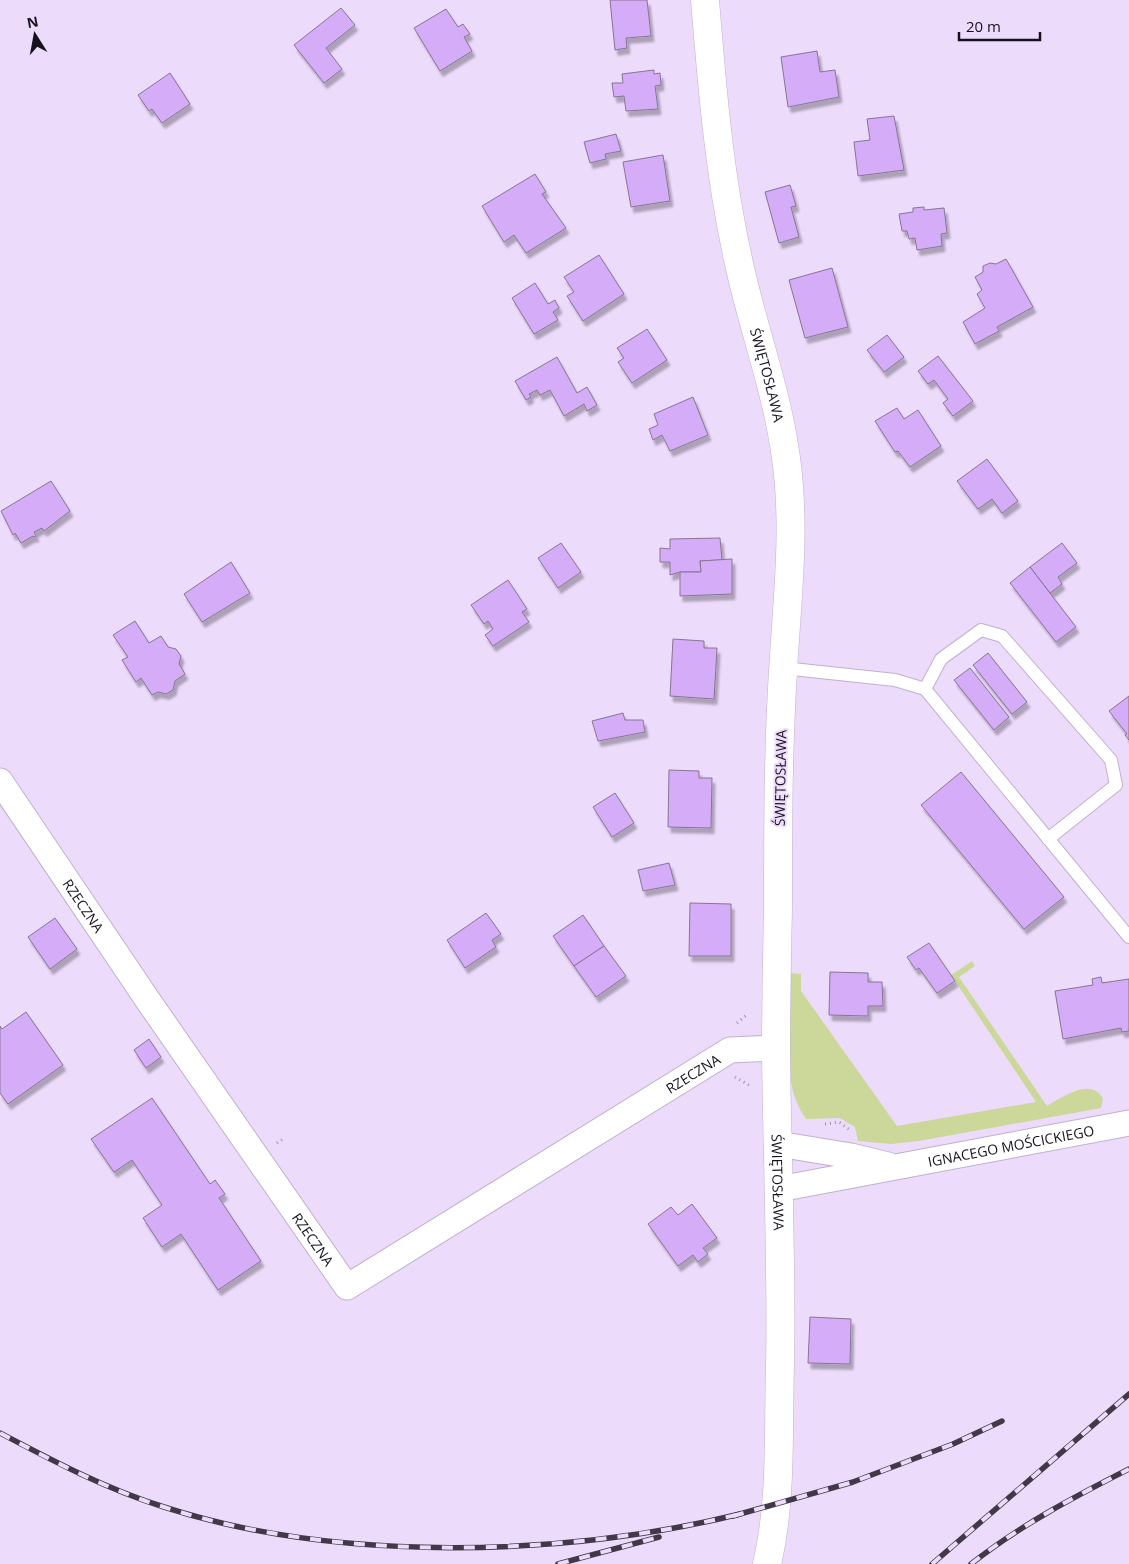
<svg xmlns="http://www.w3.org/2000/svg" width="1129" height="1564" font-family="'Open Sans',sans-serif">
<style>
.green{fill:#cbd89a}
.building{fill:#d5acf8;stroke:#857693;filter:url(#shadow)}
.lines{fill:none;stroke-linecap:round;stroke-linejoin:round}
.lane-casing{stroke:#c0b0ce;stroke-width:14}
.street-casing{stroke:#c0b0ce;stroke-width:27}
.secondary-casing{stroke:#c0b0ce;stroke-width:29}
.path{stroke:#a194ad;stroke-width:3;stroke-dasharray:1 4;stroke-linecap:butt}
.lane{stroke:#fff;stroke-width:12}
.street{stroke:#fff;stroke-width:25}
.secondary{stroke:#fff;stroke-width:28}
.rail-casing{stroke:#413948;stroke-width:5.5}
.rail{stroke:#ecdbfb;stroke-width:4;stroke-dasharray:11;stroke-linecap:butt}
.labels{text-anchor:middle;dominant-baseline:central;stroke-width:4;stroke-linejoin:round;paint-order:stroke}
.street-label{font-size:14px;fill:#17111c;stroke:#ecdbfb}
</style>
<defs>
<filter id="shadow"><feDropShadow dx="3" dy="5.5" stdDeviation="1" flood-color="#0004"/></filter>
</defs>
<rect width="100%" height="100%" fill="#ecdbfb"/>
<path class="green" d="M972 961 975 966 959 977 1047 1106C1061 1098 1092 1076 1103 1099L1101 1108 919 1141 891 1144 858 1141 855 1127 840 1118 806 1119C779 1082 789 1017 789 973L801 974V991L897 1126 1036 1102 951 975Z"/>
<g class="building">
<polygon points="610,0 647,0 651,36 626,38 627,48 615,50"/>
<polygon points="341,8 355,25 326,48 342,69 324,83 294,45"/>
<polygon points="446,9 458,27 463,24 470,34 464,37 472,51 440,71 414,28"/>
<polygon points="817,51 820,72 835,70 839,97 788,107 781,57"/>
<polygon points="654,70 654,74 660,73 661,85 655,86 658,109 626,111 624,96 614,97 612,83 623,83 622,74"/>
<polygon points="170,73 190,104 162,123 152,109 149,111 138,95"/>
<polygon points="894,116 904,170 858,176 854,142 870,140 867,119"/>
<polygon points="616,134 621,151 605,154 606,159 590,163 584,142"/>
<polygon points="663,155 670,201 631,207 623,162"/>
<polygon points="535,174 546,192 542,194 566,228 526,253 514,235 504,242 482,206"/>
<polygon points="790,185 796,206 791,207 799,237 779,243 765,192"/>
<polygon points="924,207 924,210 944,208 947,233 941,234 942,246 917,250 915,238 909,239 907,231 902,231 899,214 913,212 913,208"/>
<polygon points="599,255 624,294 583,321 567,296 574,292 564,277"/>
<polygon points="1006,259 1033,307 997,327 999,331 975,344 963,322 985,308 977,294 982,290 975,277 983,272 983,266 990,263 996,264"/>
<polygon points="832,268 848,327 805,338 789,280"/>
<polygon points="535,283 548,304 555,300 559,308 553,312 558,320 534,334 512,298"/>
<polygon points="647,329 667,360 632,383 618,362 624,358 617,348"/>
<polygon points="887,335 904,357 884,372 867,350"/>
<polygon points="938,356 973,401 953,416 943,403 948,399 934,380 928,384 918,371"/>
<polygon points="557,357 577,393 587,387 597,405 587,411 584,404 564,416 550,390 540,395 537,390 529,394 531,397 526,400 515,381"/>
<polygon points="693,397 708,435 670,451 662,435 653,440 649,429 658,425 654,414"/>
<polygon points="897,408 904,419 918,410 941,446 910,467 898,451 895,452 875,421"/>
<polygon points="987,459 1018,501 1002,513 992,499 978,509 957,481"/>
<polygon points="51,481 70,511 44,531 42,528 34,532 36,536 34,537 33,536 21,543 15,533 13,535 1,511"/>
<polygon points="720,538 722,560 700,561 701,572 680,572 670,575 670,562 660,562 660,548 670,549 670,539"/>
<polygon points="561,543 581,572 558,588 538,558"/>
<polygon points="1062,543 1077,563 1058,577 1062,584 1050,593 1030,567"/>
<polygon points="732,559 732,594 680,596 680,572 701,572 700,561"/>
<polygon points="231,562 250,593 202,622 184,594"/>
<polygon points="1030,567 1076,627 1056,642 1010,583"/>
<polygon points="508,580 527,609 522,612 529,622 493,646 485,635 493,629 488,621 484,624 471,605"/>
<polygon points="135,621 149,643 161,636 168,647 176,649 181,656 179,664 185,674 175,681 173,690 166,694 158,692 152,695 141,678 136,682 122,660 128,657 113,635"/>
<polygon points="673,639 704,641 704,648 717,648 714,699 670,696"/>
<polygon points="988,653 1027,702 1012,714 973,665"/>
<polygon points="970,668 1009,717 994,730 954,680"/>
<polygon points="1129,696 1129,740 1125,735 1127,734 1109,711"/>
<polygon points="623,713 625,720 643,720 645,732 598,741 592,721"/>
<polygon points="669,770 699,771 699,778 712,778 711,828 668,827"/>
<polygon points="961,772 1064,897 1024,929 921,805"/>
<polygon points="615,793 634,823 612,837 593,807"/>
<polygon points="669,863 675,885 643,891 638,870"/>
<polygon points="690,903 731,904 731,956 689,956"/>
<polygon points="486,913 501,934 492,940 496,947 465,968 447,940"/>
<polygon points="583,915 604,946 574,966 553,936"/>
<polygon points="55,918 77,949 50,969 28,937"/>
<polygon points="929,943 955,981 937,993 919,968 916,970 907,957"/>
<polygon points="604,946 626,976 596,997 574,966"/>
<polygon points="830,972 868,973 868,982 882,982 883,1006 868,1006 868,1016 829,1015"/>
<polygon points="1101,977 1102,983 1129,979 1129,1031 1122,1032 1121,1028 1063,1039 1055,991 1093,985 1092,979"/>
<polygon points="26,1012 63,1065 8,1104 0,1093 0,1026 2,1029"/>
<polygon points="149,1039 161,1057 146,1068 134,1050"/>
<polygon points="152,1098 210,1184 215,1180 225,1194 219,1198 261,1261 218,1290 181,1234 162,1247 143,1218 162,1205 132,1160 114,1172 91,1139"/>
<polygon points="692,1204 717,1238 703,1248 708,1254 698,1262 693,1255 678,1266 648,1224 671,1207 678,1215"/>
<polygon points="810,1317 851,1319 850,1364 808,1363"/>
</g>
<g class="lines">
<g class="lane-casing">
<g id="lane">
<polyline points="783,668 895,680 925,689 1129,937"/>
<polyline points="925,689 941,659 981,630 1002,636 1111,760 1116,785 1048,839"/>
</g>
</g>
<g class="street-casing">
<g id="street">
<path id="s1" d="M0 781 149 1002 347 1287 730 1050 776 1048"/>
<polyline points="778,1144 851,1156 888,1165"/>
<path id="s2" d="M779 1189C896 1168 1012 1144 1129 1123"/>
</g>
</g>
<g class="secondary-casing">
<g id="secondary">
<path id="s3" d="M705 0C712 87 719 173 738 259 752 326 777 390 786 458 796 529 787 600 783 671 778 750 778 829 778 908 777 956 776 1003 776 1051 777 1156 782 1262 780 1367 778 1432 782 1500 767 1564"/>
</g>
</g>
<g class="path">
<polyline points="737,1023 748,1014"/>
<polyline points="735,1077 749,1085"/>
<polyline points="825,1124 839,1122 850,1130"/>
<polyline points="277,1143 283,1139"/>
</g>
<use href="#lane" class="lane"/>
<use href="#street" class="street"/>
<use href="#secondary" class="secondary"/>
<g class="rail-casing">
<g id="rail">
<path d="M0 1433C53 1461 106 1489 164 1507 336 1563 565 1557 740 1514"/>
<polyline points="733,1516 853,1482 953,1444 1002,1421"/>
<polyline points="558,1564 659,1537"/>
<polyline points="932,1564 1129,1394"/>
<path d="M971 1564C1019 1526 1074 1497 1129 1469"/>
</g>
</g>
<use href="#rail" class="rail"/>
</g>
<g class="labels">
<g class="street-label">
<text stroke="none"><textPath href="#s3" startOffset="381">ŚWIĘTOSŁAWA</textPath></text>
<text transform="translate(780 778) rotate(-89)">ŚWIĘTOSŁAWA</text>
<text stroke="none"><textPath href="#s1" startOffset="150">RZECZNA</textPath></text>
<text stroke="none"><textPath href="#s1" startOffset="1020">RZECZNA</textPath></text>
<text stroke="none"><textPath href="#s2" startOffset="236">IGNACEGO MOŚCICKIEGO</textPath></text>
<text stroke="none"><textPath href="#s3" startOffset="1191">ŚWIĘTOSŁAWA</textPath></text>
<text stroke="none"><textPath href="#s1" startOffset="555">RZECZNA</textPath></text>
</g>
</g>
<g transform="translate(35 35) rotate(349)" stroke="#ecdbfb" stroke-width="4" paint-order="stroke">
<path d="M0-4L9 19L0 12L-9 19Z" fill="#17111c"/>
<text y="-8" font-size="14" font-weight="bold" text-anchor="middle" fill="#17111c">N</text>
</g>
<path d="M959 32v8h81v-8" fill="none" stroke="#17111c" stroke-width="2.5"/>
<text x="966" y="32" font-size="15" fill="#17111c" stroke="#ecdbfb" stroke-width="4" paint-order="stroke">20 m</text>
</svg>
